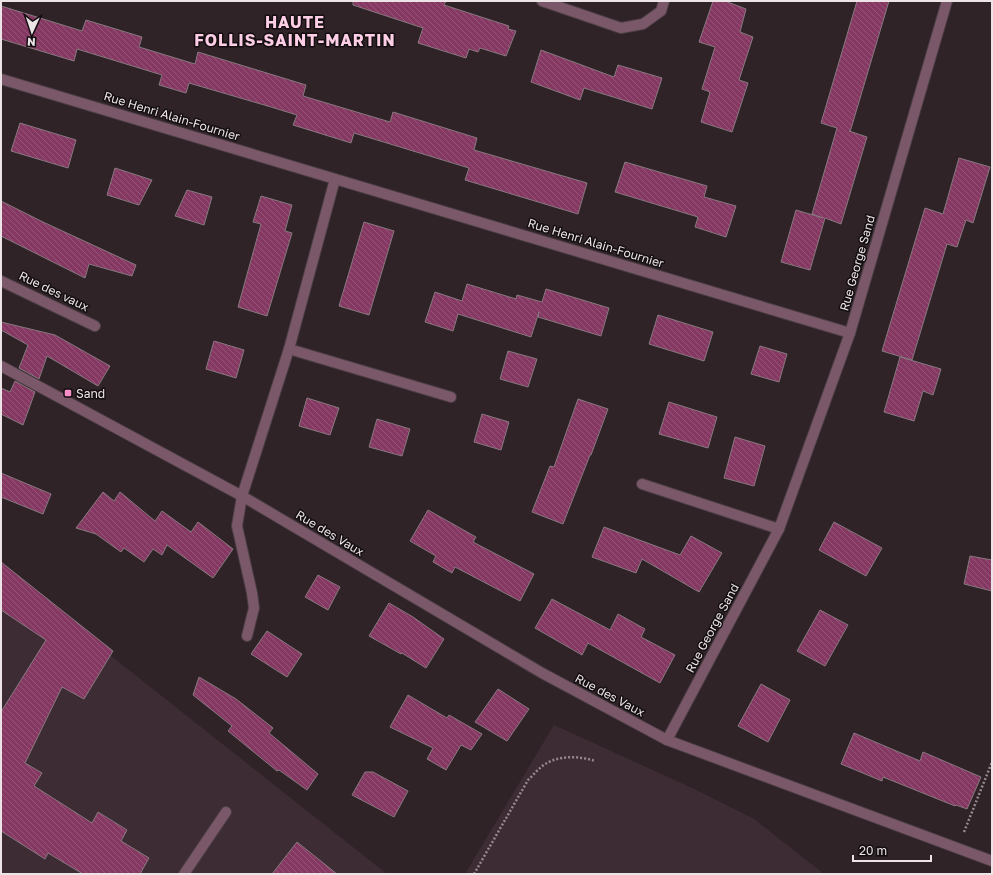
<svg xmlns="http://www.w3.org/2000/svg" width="993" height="875" font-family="'Golos Text',sans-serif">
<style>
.built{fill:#3e2c35}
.building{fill:url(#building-back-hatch);stroke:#87797f}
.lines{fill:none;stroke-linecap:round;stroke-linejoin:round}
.service-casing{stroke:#4a3e43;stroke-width:12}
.minor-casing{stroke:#4a3e43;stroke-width:12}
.path{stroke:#94898e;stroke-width:2.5;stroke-dasharray:2 2;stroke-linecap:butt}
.service{stroke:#7b5869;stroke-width:10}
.minor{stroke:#7b5869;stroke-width:10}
.poi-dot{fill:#fa8fc7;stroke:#130e10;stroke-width:1.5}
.labels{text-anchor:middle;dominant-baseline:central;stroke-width:3;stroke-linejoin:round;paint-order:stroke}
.street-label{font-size:12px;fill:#ede4e8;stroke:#130e10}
.poi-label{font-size:12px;fill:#ede4e8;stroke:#130e10;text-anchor:start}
.district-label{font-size:16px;font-weight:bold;letter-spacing:1px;fill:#fdcee5;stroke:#130e10}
</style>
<defs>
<pattern id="building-back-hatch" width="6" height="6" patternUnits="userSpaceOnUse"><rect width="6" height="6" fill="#843862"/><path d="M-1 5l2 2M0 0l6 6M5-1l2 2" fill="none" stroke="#965578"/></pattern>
</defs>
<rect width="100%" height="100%" fill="#2f2328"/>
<g class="built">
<polygon points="1,569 387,874 1,874"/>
<polygon points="554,725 694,789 754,819 824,874 465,874"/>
</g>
<g class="building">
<polygon points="353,1 446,1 444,5 509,26 508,29 516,31 506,56 480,48 478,52 469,49 466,58 418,43 423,28 353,5"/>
<polygon points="713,1 725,1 746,9 740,32 753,37 739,80 748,83 732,132 701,122 710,92 702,89 715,47 699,42"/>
<polygon points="857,1 889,1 850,132 849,131 867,137 841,224 825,218 810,270 781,262 796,210 823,218 812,214 837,128 821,123"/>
<polygon points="1,6 82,31 86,20 142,37 139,47 195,64 198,52 306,85 303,96 390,122 393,112 477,138 474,150 587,183 578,214 465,180 469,168 354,133 351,143 293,125 297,115 271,107 189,83 186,93 159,85 162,75 77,49 74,61 1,39"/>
<polygon points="541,50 614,77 618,65 662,78 652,109 584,88 580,100 531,82"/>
<polygon points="20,123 76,140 68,168 11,151"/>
<polygon points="959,158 990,167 973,223 966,220 957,247 947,244 912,360 882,351 925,208 943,214"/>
<polygon points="625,162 707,186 704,197 736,206 726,237 695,227 698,217 615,192"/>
<polygon points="115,168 152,180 139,205 107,195"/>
<polygon points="187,190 212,197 204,225 175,216"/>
<polygon points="261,196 292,205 285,231 292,233 267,316 238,307 261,224 253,222"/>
<polygon points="1,201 43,222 136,265 132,276 89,264 85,278 1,236"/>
<polygon points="364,222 394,231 369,315 339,306"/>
<polygon points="467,284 516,299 517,295 542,302 546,289 609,308 601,336 538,317 539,312 531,337 458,314 453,331 425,322 435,292 462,301"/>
<polygon points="658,315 713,332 704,361 649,344"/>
<polygon points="1,322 55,335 110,366 98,386 47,356 39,379 19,368 28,345 1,330"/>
<polygon points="214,341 244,350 236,378 206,369"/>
<polygon points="760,346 787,354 779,382 751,374"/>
<polygon points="508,351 537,359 528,387 500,379"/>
<polygon points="900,357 941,369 933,395 923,391 914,421 884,412"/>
<polygon points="15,381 35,392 23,425 1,414 1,388 10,392"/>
<polygon points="307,398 339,408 330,435 299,426"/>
<polygon points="578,399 608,409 591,455 590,455 563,524 532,512 550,466 554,467"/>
<polygon points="669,402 717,417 708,448 659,434"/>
<polygon points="482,414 509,422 501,450 474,442"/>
<polygon points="377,419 410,429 402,456 369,447"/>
<polygon points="735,437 765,446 754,486 724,478"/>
<polygon points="1,473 51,494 43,514 1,497"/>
<polygon points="103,492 114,501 120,492 155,521 162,511 191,532 198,522 233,549 213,578 167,545 162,555 153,549 144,562 124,548 121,552 96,534 76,528"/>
<polygon points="428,510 476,537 473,542 534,574 520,601 455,567 452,573 433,562 436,556 410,541"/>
<polygon points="834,522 882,548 866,576 819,550"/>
<polygon points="604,527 680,555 691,536 722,553 699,592 642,559 636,573 592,557"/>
<polygon points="970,556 992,560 992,591 964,584"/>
<polygon points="1,562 113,651 84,699 62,687 25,763 42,773 34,786 92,823 98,812 127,830 121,841 149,858 140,874 83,874 48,853 45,859 1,831 1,712 46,640 1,610"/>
<polygon points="318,575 340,587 328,610 305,597"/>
<polygon points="552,599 610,630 618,614 645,629 641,637 675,655 660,683 588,643 582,655 535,628"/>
<polygon points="389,603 413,617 444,639 426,668 402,653 401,654 369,636"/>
<polygon points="820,610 848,625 825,666 797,651"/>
<polygon points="267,631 302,654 287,677 251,654"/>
<polygon points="199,677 236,699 273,728 269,733 318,774 307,790 279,770 277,771 228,731 232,726 193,695"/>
<polygon points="761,684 790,700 768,742 738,726"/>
<polygon points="498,689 529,709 507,741 475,722"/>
<polygon points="408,695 447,718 449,715 482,734 471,750 461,745 446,770 427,759 433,748 390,727"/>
<polygon points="854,733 920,761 923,752 981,777 967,809 956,805 955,806 883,777 882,781 841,764"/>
<polygon points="365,772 373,772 408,791 394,817 352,795"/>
<polygon points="297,842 337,874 272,874"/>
</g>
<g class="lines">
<g class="service-casing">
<g id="service">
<polyline points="242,496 237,526 252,593 254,608 247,636"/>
<polyline points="184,874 226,812"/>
</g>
</g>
<g class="minor-casing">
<g id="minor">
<polyline points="542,1 621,28 643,24 661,11 664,1"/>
<polyline points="1,79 850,333"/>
<polyline points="1,281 95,326"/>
<polyline points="289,349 451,397"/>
<polyline points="1,366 242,496 542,673 667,740 992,861"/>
<polyline points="642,484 779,529"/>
<polyline points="242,496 289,349 335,179"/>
<polyline points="667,740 779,529 850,333 947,1"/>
</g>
</g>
<g class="path">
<polyline points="964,832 992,762"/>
<path d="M474 874 528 780C532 777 535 772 539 769 553 755 577 755 595 761"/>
</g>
<use href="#service" class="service"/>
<use href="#minor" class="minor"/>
</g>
<rect class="poi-dot" x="64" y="389" width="8" height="8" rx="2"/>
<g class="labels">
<g class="street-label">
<text transform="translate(172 116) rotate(17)">Rue Henri Alain-Fournier</text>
<text transform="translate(596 243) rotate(17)">Rue Henri Alain-Fournier</text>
<text transform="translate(857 263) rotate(-74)">Rue George Sand</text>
<text transform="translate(54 291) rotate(26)">Rue des vaux</text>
<text transform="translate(330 533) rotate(31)">Rue des Vaux</text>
<text transform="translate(712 628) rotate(-62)">Rue George Sand</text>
<text transform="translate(610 695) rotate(28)">Rue des Vaux</text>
</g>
<g class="poi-label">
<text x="76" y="393">Sand</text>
</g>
<g class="district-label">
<text x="295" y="22">HAUTE<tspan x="295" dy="18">FOLLIS-SAINT-MARTIN</tspan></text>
</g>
</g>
<rect width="993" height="875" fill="none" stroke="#ede4e8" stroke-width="4"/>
<g transform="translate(32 32) rotate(183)" stroke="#130e10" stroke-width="3" paint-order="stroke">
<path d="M0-3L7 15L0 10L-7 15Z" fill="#ede4e8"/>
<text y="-6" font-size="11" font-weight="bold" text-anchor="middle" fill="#ede4e8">N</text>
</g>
<path d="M853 855v6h78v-6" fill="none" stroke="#ede4e8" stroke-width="2"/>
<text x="859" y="855" font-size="12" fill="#ede4e8" stroke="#130e10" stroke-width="3" paint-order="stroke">20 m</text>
</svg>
